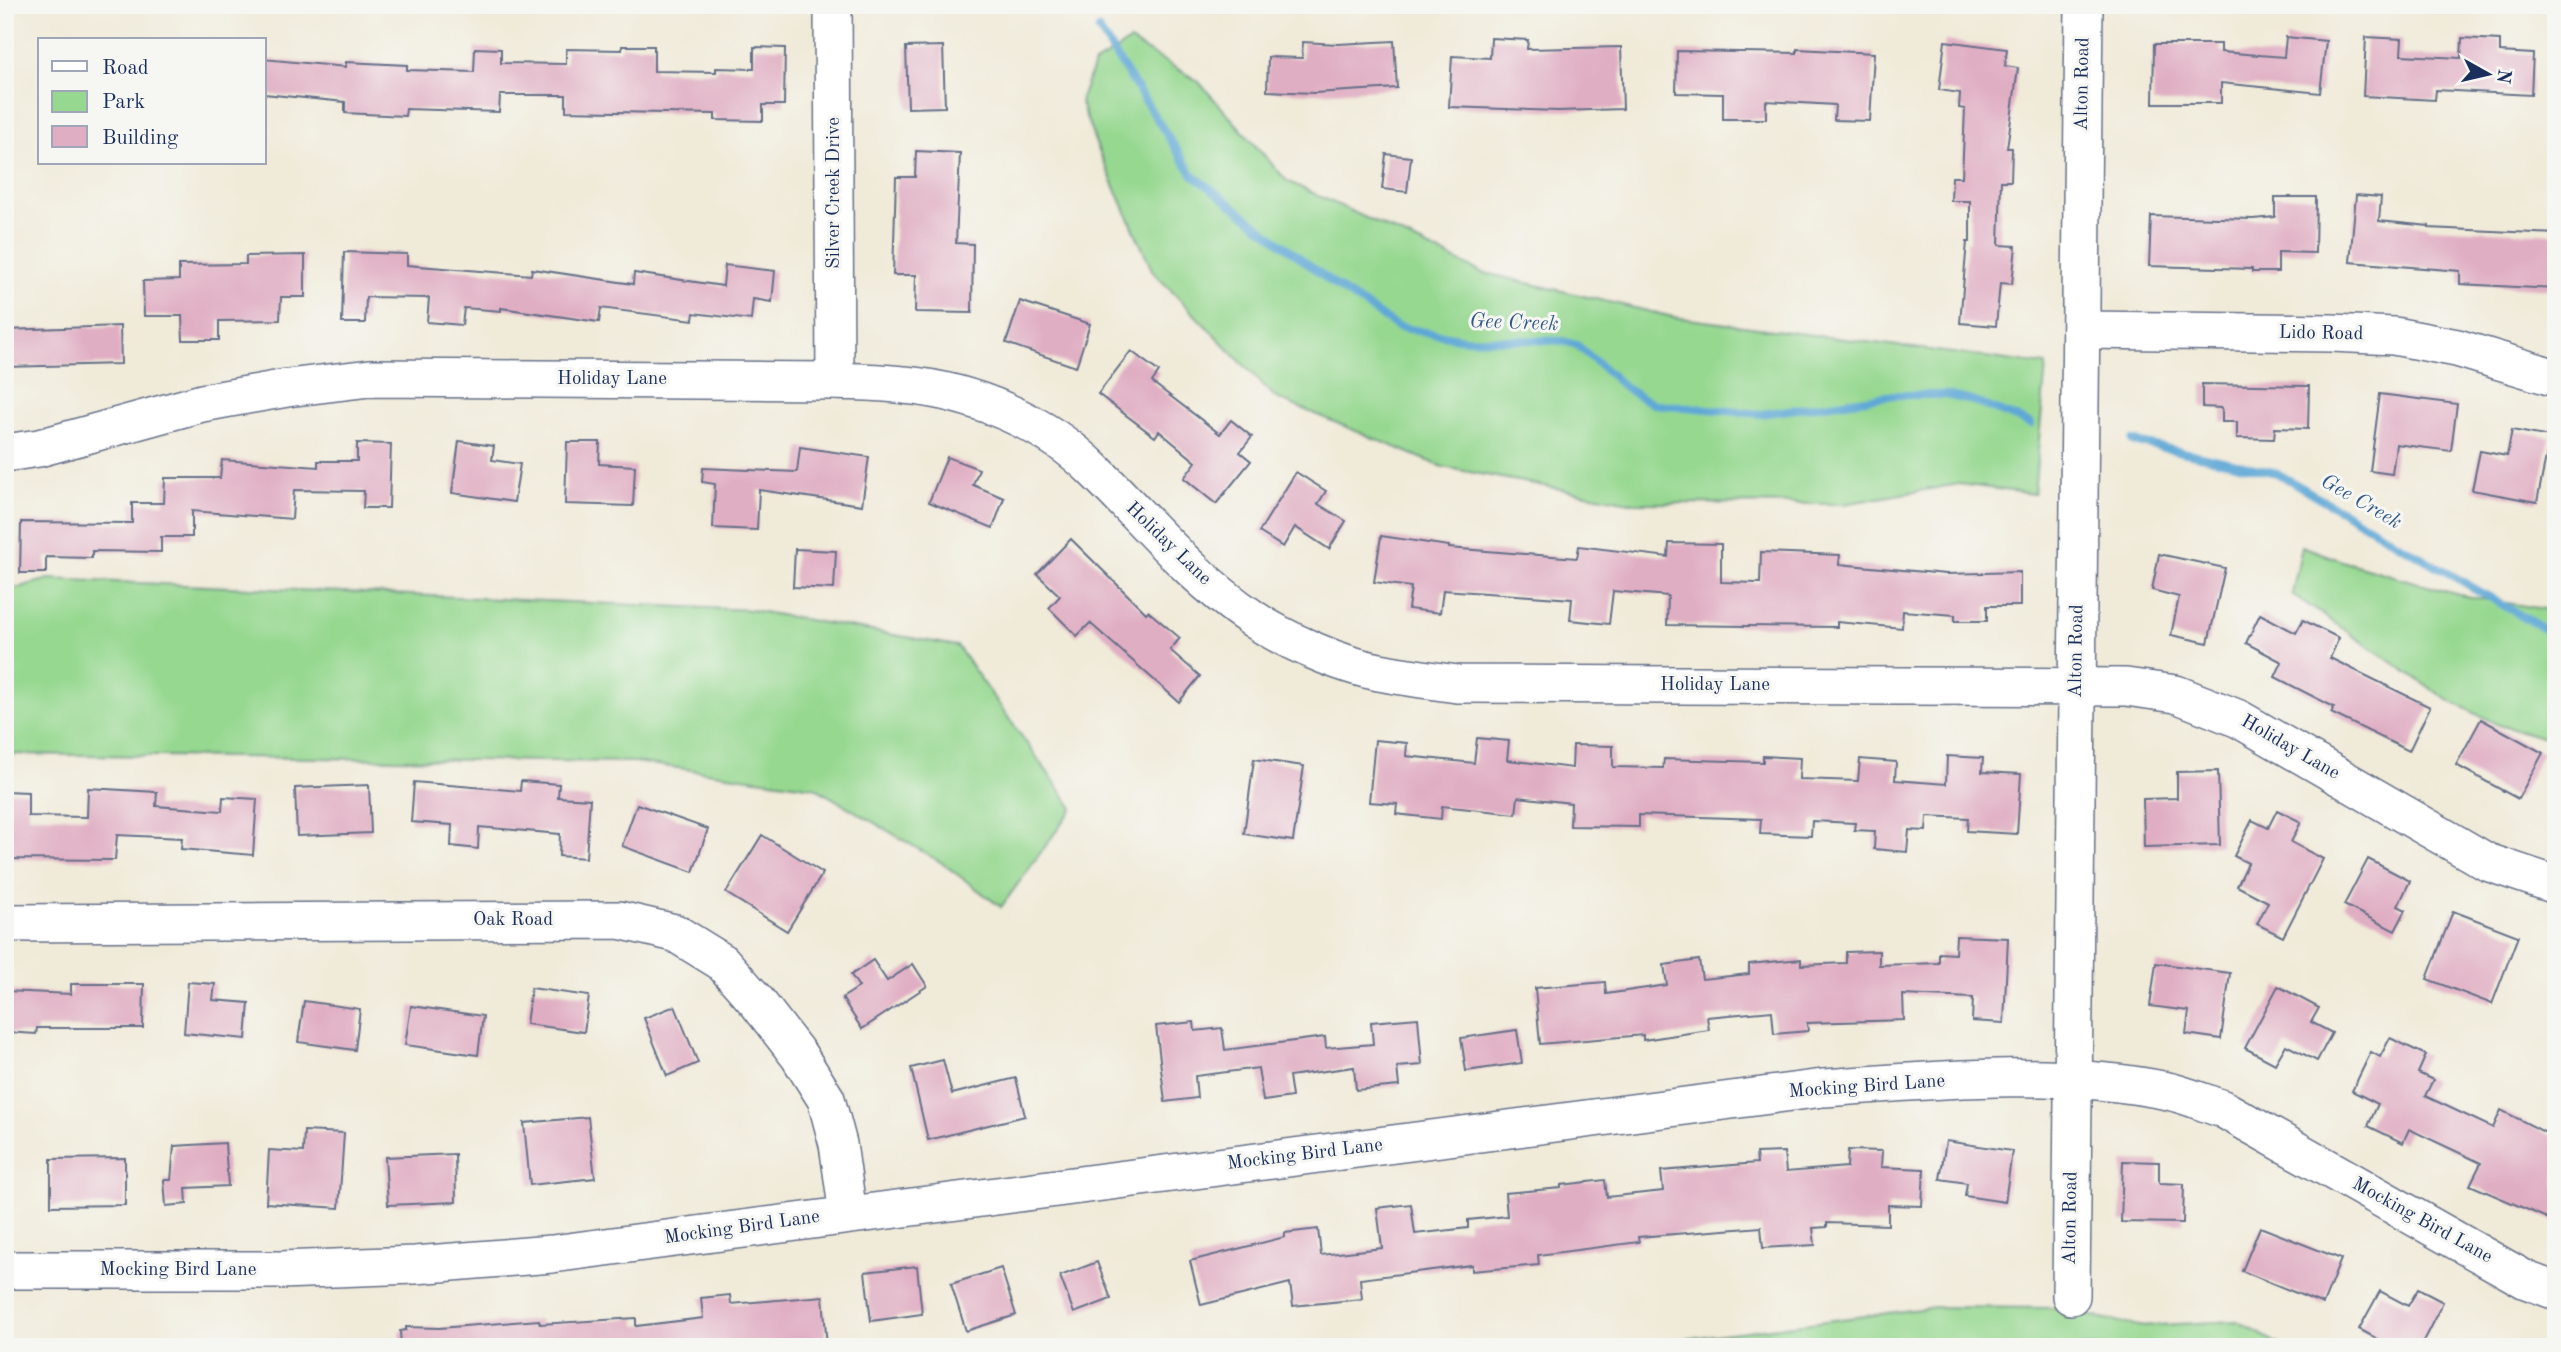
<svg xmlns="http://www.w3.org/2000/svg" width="2561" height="1352" font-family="'Old Standard TT',serif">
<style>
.green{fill:#96d890;stroke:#588477;stroke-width:2}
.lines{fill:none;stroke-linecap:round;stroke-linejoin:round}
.stream{stroke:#5fa8d6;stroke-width:8}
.building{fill:#e0aec3}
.minor-casing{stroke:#667089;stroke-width:40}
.minor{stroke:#fff;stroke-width:37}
.labels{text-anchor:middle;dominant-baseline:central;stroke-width:6;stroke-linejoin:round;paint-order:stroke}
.street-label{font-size:19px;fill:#1b2f5e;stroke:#f6f6f2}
.water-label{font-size:21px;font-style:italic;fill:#335988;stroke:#f6f6f2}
</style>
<rect width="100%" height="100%" fill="#f6f6f2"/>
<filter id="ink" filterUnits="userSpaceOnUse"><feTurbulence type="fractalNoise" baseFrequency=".0143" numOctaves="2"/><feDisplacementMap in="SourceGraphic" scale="14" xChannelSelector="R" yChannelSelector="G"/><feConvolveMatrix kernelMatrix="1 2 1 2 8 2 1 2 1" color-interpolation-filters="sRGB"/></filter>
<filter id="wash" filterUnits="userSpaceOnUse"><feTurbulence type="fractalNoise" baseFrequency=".00686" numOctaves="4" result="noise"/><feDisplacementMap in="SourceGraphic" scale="28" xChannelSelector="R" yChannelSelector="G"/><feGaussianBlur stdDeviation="1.57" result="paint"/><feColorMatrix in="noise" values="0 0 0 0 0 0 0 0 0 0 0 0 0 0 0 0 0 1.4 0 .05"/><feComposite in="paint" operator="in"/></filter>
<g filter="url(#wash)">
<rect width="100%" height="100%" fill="#f0ead8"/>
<g class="green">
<polygon points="1130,41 1198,81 1287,181 1481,272 1673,317 2046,365 2034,494 1959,484 1844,504 1635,503 1443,467 1276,398 1153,272 1098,149 1080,101 1094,64"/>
<polygon points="2302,546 2342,561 2459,595 2556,611 2556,741 2499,725 2448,700 2292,594"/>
<polygon points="49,579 751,610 957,646 1073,808 1001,907 942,863 814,787 635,762 5,754 5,591"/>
<polygon points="1935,1307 2055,1308 2138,1326 2237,1321 2284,1347 1622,1347"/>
</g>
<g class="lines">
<g class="stream">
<polyline points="1099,30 1193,175 1343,291 1398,327 1464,339 1563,341 1577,345 1627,389 1653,404 1761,414 1894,395 1945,395 1973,401 2031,424"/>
<polyline points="2132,441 2277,473 2556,636"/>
</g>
</g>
<g id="blocks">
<g class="building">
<polygon points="2286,37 2326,41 2320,93 2221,83 2221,103 2153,103 2154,44 2221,44 2221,52 2284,57"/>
<polygon points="2366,37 2402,39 2401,55 2461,58 2462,38 2500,40 2500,52 2533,54 2531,95 2436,90 2435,100 2363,96"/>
<polygon points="1491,38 1528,40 1527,49 1621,47 1623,109 1558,111 1449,107 1452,56 1490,58"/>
<polygon points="1394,41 1397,88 1314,93 1267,91 1268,57 1302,58 1303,42 1338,44"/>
<polygon points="1945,41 2007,49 2005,66 2018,68 2007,148 2012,148 2011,181 2001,181 1999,245 2016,246 2012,284 2000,283 1996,326 1960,323 1967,242 1970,242 1970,201 1951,201 1952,177 1962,177 1965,109 1959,108 1960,93 1939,90"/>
<polygon points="622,46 654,46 654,71 716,72 716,68 754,69 754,47 785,48 784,105 763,105 763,121 715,120 715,114 566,111 566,95 500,95 499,112 406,109 405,116 345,113 345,102 264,94 264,59 346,67 346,62 407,65 407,70 474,72 475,48 501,49 501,63 566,64 566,49 622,50"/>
<polygon points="943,46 945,107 908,108 906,47"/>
<polygon points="1797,49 1874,53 1870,121 1834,120 1835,105 1766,101 1766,119 1723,119 1723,94 1676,93 1677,51 1797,53"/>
<polygon points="916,151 960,153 956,243 973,244 972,313 915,312 916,275 893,275 896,177 915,177"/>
<polygon points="1386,154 1411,157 1407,192 1382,189"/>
<polygon points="2356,195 2381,197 2379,221 2429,226 2429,228 2556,234 2556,289 2460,284 2460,271 2350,262"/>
<polygon points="2275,197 2316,197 2315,253 2278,252 2278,272 2252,272 2252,269 2149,266 2151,216 2253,219 2275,217"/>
<polygon points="344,252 407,254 407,265 531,275 532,269 633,284 634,273 723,286 725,265 775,271 772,302 753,299 751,320 694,313 693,320 601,308 599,322 501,308 501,311 464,308 462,325 427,322 429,298 366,297 365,323 342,323"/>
<polygon points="305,255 305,297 281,297 280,320 219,321 219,340 183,340 182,316 144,316 143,281 179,280 179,265 246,264 246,256"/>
<polygon points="1020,301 1090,324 1076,367 1006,343"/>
<polygon points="120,326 121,364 5,367 5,330"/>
<polygon points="1131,351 1159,372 1152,382 1220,434 1231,420 1252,437 1240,452 1251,461 1216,504 1184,478 1196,462 1159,431 1155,437 1098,394"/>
<polygon points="2202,384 2309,386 2308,429 2275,428 2274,439 2237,438 2237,422 2222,422 2222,408 2202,407"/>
<polygon points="2380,394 2457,404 2451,451 2396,444 2392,474 2370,471"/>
<polygon points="2512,430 2550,437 2537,502 2472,490 2480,451 2507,456"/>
<polygon points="459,441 494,446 492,460 520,464 514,502 452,493"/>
<polygon points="567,442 600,442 599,464 635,466 633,506 565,504"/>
<polygon points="357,443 391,444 389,508 363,508 364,491 294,490 292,519 192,511 192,537 161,537 161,552 92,551 92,558 46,557 46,573 20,573 21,522 132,523 132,503 164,503 165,478 220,478 222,460 318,467 318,461 357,461"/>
<polygon points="800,447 869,457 862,505 759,490 757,530 713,528 715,484 702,482 703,468 797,472"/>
<polygon points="947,457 979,469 973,485 1004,498 993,528 929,502"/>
<polygon points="1296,472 1326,491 1318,504 1346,521 1329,549 1295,527 1283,547 1259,532"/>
<polygon points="1381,536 1449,546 1449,548 1577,558 1579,546 1668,557 1669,543 1721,544 1721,582 1760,583 1761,552 1840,555 1839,564 1946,574 2020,572 2020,606 1987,606 1987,621 1955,621 1955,615 1903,611 1902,628 1837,622 1837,627 1667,625 1668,596 1613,591 1609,624 1570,620 1572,599 1443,590 1440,613 1408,609 1411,587 1374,582"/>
<polygon points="1071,539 1146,613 1148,611 1180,638 1170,650 1200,676 1179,702 1090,623 1077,636 1049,608 1060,596 1037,574"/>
<polygon points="795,549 836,551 834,589 793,587"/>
<polygon points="2159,554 2225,568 2208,643 2171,635 2179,597 2152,590"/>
<polygon points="2260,614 2296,633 2303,620 2339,638 2330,658 2430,707 2409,751 2331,713 2334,707 2275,677 2282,662 2246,643"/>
<polygon points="2481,719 2543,753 2518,799 2456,765"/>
<polygon points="1477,738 1509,741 1507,760 1572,768 1573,745 1613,746 1613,767 1663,768 1664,759 1763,762 1763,756 1800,758 1799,779 1858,781 1860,759 1896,762 1895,780 1946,784 1947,756 1983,758 1982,772 2021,774 2017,834 1967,831 1968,818 1927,816 1926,831 1909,830 1907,852 1874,849 1875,831 1854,830 1855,823 1812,821 1811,836 1760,834 1761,819 1639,815 1639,827 1570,826 1571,803 1518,797 1516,814 1442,806 1441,819 1396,814 1397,804 1369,802 1375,740 1407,743 1406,756 1474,763"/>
<polygon points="1254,759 1304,766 1293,841 1244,834"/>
<polygon points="2218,771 2220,845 2144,847 2143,799 2177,798 2177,772"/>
<polygon points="521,781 559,784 558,797 590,799 586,858 559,856 560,834 479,827 478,849 451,846 452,825 411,822 414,782 520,791"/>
<polygon points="369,785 371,833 297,836 295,788"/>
<polygon points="88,788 157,792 156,806 222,811 223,797 257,799 253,855 181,849 182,838 117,835 115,860 5,859 5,791 28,792 28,816 87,817"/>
<polygon points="637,804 708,829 693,872 622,846"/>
<polygon points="2277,810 2301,822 2291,842 2323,859 2283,937 2257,924 2268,902 2237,886 2248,863 2234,856 2252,820 2268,828"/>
<polygon points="762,835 823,873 787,931 726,893"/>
<polygon points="2368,859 2410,881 2398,906 2406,910 2395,931 2344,905"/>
<polygon points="2453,911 2518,936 2492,1004 2427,979"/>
<polygon points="1956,936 2008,938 2004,1023 1972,1021 1973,998 1903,995 1904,1020 1807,1023 1808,1031 1774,1034 1772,1011 1707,1017 1709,1030 1643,1040 1643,1035 1540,1044 1535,988 1605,982 1606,994 1667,985 1664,965 1699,960 1702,979 1749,974 1749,964 1801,959 1801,965 1846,963 1846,952 1879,951 1879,965 1939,963 1939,953 1955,954"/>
<polygon points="873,960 887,981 913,964 927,986 862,1029 842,998 859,987 851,975"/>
<polygon points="2156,963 2230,973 2221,1039 2186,1034 2189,1011 2150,1006"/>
<polygon points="188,982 215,984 213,1000 249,1003 246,1039 184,1033"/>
<polygon points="71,984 144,984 143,1028 37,1028 36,1034 5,1032 5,991 71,994"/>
<polygon points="2278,986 2319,1008 2311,1022 2332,1033 2317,1061 2286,1045 2275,1064 2245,1048"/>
<polygon points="531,988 589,996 584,1032 526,1024"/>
<polygon points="304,1001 360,1009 355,1050 298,1042"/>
<polygon points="411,1006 483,1016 478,1055 405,1045"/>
<polygon points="675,1006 698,1063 667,1076 644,1018"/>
<polygon points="1418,1018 1422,1065 1397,1067 1399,1086 1356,1090 1354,1067 1289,1076 1292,1097 1263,1101 1258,1068 1195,1076 1197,1098 1165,1102 1156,1026 1194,1022 1195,1031 1222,1028 1225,1050 1325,1037 1326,1048 1373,1044 1371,1022"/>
<polygon points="1517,1030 1522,1063 1466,1071 1461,1038"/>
<polygon points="2390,1038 2426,1055 2418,1073 2433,1080 2425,1096 2493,1128 2501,1110 2556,1138 2556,1222 2470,1185 2481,1163 2409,1129 2403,1143 2368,1126 2378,1104 2352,1091 2371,1052 2380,1057"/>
<polygon points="943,1060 952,1094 1016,1078 1025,1116 928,1140 911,1068"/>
<polygon points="588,1117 595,1178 530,1185 524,1123"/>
<polygon points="304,1131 344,1133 339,1208 266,1203 269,1150 303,1152"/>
<polygon points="1946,1141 2012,1151 2005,1202 1965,1196 1967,1183 1940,1179"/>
<polygon points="225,1143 228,1186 186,1188 187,1204 166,1206 164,1180 171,1180 174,1146"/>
<polygon points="1848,1150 1882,1151 1881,1167 1924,1169 1922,1206 1888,1205 1888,1225 1827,1223 1827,1227 1813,1228 1815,1245 1763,1248 1761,1227 1638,1237 1639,1242 1538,1255 1539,1265 1472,1271 1472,1265 1360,1279 1362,1299 1293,1306 1290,1283 1201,1305 1190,1261 1285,1237 1285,1233 1318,1229 1321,1255 1382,1248 1377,1208 1411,1204 1415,1234 1468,1228 1468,1220 1507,1216 1505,1193 1561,1188 1561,1185 1605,1180 1607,1197 1663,1191 1661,1171 1757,1163 1756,1153 1784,1152 1786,1172 1847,1167"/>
<polygon points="455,1154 456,1202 388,1205 385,1157"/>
<polygon points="125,1158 125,1205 51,1206 51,1159"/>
<polygon points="2123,1161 2159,1162 2159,1183 2184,1184 2183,1223 2121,1222"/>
<polygon points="2260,1227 2341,1259 2323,1304 2242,1271"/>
<polygon points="1097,1262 1111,1299 1074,1313 1060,1276"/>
<polygon points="917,1266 922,1314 871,1321 865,1272"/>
<polygon points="1001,1268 1016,1315 966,1331 951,1284"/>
<polygon points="2418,1289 2443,1302 2420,1347 2392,1347 2359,1329 2380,1291 2408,1306"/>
<polygon points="730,1295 731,1304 823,1296 827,1347 401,1347 400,1331 406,1330 406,1327 439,1328 539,1320 540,1324 636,1318 636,1326 703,1318 701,1298"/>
</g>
</g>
</g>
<g filter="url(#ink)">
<use href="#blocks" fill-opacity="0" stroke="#667089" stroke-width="2"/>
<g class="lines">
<g class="minor-casing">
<g id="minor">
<polyline points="833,5 835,381"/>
<polyline points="2081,330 2332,333 2394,336 2457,348 2556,378"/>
<path d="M5 453 39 448 202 403 287 388 370 378 835 381C858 382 881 382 904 385 971 391 1046 422 1094 470 1146 521 1191 577 1252 618 1284 640 1341 665 1379 672 1405 677 1431 680 1457 684L2126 687 2176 694 2239 719 2487 862 2556 885"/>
<polyline points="5,923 619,920 675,933 722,962 758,1003 799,1056 826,1099 838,1144 848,1214"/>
<path d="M5 1270H280L415 1265 552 1254 1823 1088C1934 1080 2058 1068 2168 1091 2186 1095 2205 1103 2223 1109L2526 1280 2556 1291"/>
<polyline points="2071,1296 2084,5"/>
</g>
</g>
<use href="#minor" class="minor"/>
</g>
</g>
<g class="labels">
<g class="street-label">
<text transform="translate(2083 84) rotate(-89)">Alton Road</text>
<text transform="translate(834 193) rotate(-90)">Silver Creek Drive</text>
<text transform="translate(2321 334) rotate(1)">Lido Road</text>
<text x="612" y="379">Holiday Lane</text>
<text transform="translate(1168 544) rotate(44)">Holiday Lane</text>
<text transform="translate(2077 651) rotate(-89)">Alton Road</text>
<text x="1715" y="685">Holiday Lane</text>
<text transform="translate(2290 748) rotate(30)">Holiday Lane</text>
<text x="513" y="920">Oak Road</text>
<text transform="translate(1867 1087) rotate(-4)">Mocking Bird Lane</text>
<text transform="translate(1305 1155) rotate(-7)">Mocking Bird Lane</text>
<text transform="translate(2071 1218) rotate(-89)">Alton Road</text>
<text transform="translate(2422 1221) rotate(29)">Mocking Bird Lane</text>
<text transform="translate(742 1228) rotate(-8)">Mocking Bird Lane</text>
<text x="178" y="1270">Mocking Bird Lane</text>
</g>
<g class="water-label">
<text transform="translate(1514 323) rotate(2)">Gee Creek</text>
<text transform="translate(2361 502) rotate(30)">Gee Creek</text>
</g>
</g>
<rect width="2561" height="1352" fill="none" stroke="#f6f6f2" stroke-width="28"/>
<rect x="38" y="38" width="228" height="126" fill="#f6f6f2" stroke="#9ea6b7" stroke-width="2"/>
<rect x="52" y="61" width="35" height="10" fill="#ffffff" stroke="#9ea6b7" stroke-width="2"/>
<text x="102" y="74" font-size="21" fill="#1b2f5e">Road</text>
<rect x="52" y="91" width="35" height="21" fill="#96d890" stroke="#9ea6b7" stroke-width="2"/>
<text x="102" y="108" font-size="21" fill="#1b2f5e">Park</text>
<rect x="52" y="126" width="35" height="21" fill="#e0aec3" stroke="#9ea6b7" stroke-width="2"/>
<text x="102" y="144" font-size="21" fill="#1b2f5e">Building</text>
<g transform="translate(2488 74) rotate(98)" stroke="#f6f6f2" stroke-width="5" paint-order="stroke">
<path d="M0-5L12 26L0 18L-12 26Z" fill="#1b2f5e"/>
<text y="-10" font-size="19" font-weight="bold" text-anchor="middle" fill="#1b2f5e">N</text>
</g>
</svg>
